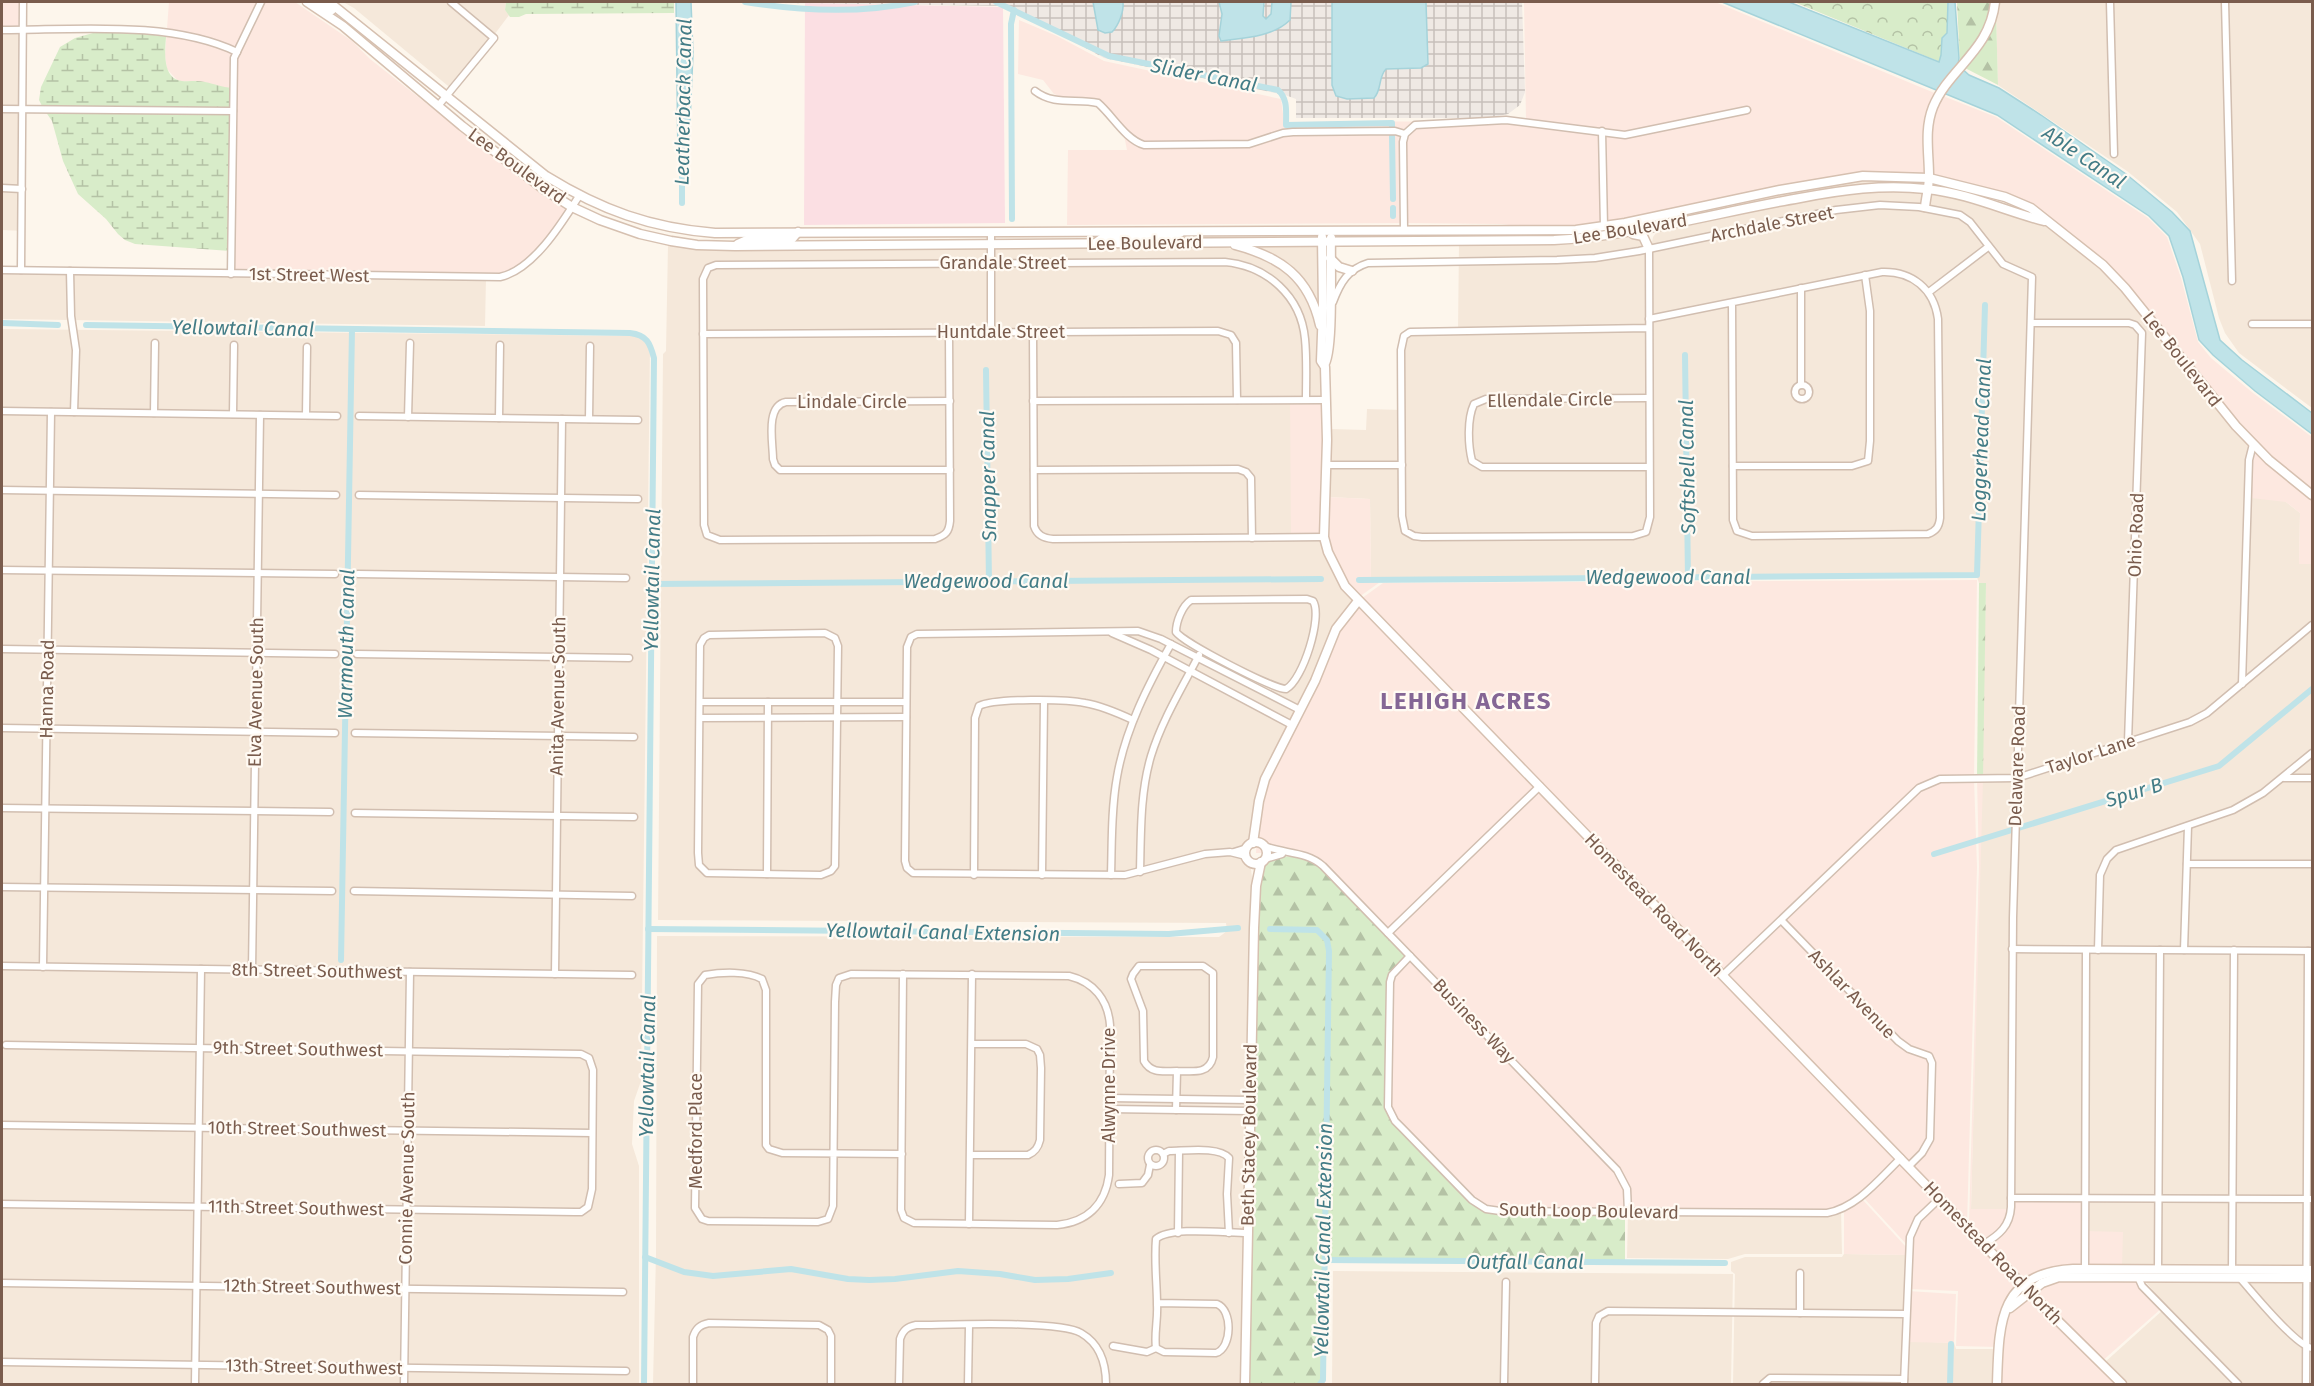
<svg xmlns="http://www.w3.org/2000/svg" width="2314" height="1386" font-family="'Fira Sans',sans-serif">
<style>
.residential{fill:#f5e8da}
.commercial{fill:#fde8e0}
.industrial{fill:url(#industrial-grid)}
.medical{fill:#fbdfe3}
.forest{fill:url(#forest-firs)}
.wetland{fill:url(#wetland-marsh)}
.park{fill:url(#park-crowns)}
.garden{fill:#d8ecc9}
.water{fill:#bfe3e8;stroke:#a5d3da;stroke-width:1.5}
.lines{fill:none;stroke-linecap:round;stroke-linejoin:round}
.canal{stroke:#bfe3e8;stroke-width:6}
.street-casing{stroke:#d1beb0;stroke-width:9}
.secondary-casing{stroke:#d6c0b0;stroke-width:11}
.street{stroke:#fff;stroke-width:6}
.secondary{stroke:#fff;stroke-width:8}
.labels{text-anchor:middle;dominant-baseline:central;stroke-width:4.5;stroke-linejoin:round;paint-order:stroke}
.street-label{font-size:18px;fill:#7a5c4d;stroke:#fffaf3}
.water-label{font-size:20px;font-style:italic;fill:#437c86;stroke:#fffaf3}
.district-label{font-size:24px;font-weight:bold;letter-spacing:1.5px;fill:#846695;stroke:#fffaf3}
</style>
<defs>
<pattern id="industrial-grid" width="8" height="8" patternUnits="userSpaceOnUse" patternTransform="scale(1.5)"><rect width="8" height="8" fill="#efe9e4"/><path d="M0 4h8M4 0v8" fill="none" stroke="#c7c0bb"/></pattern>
<pattern id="forest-firs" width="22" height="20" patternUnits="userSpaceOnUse" patternTransform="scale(1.5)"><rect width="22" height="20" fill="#d8ecc9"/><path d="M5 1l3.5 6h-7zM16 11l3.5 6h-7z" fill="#b4c2a5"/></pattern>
<pattern id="wetland-marsh" width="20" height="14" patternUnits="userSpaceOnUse" patternTransform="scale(1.5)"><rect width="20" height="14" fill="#d8ecc9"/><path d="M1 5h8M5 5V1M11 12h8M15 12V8" fill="none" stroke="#b4c2a5"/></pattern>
<pattern id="park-crowns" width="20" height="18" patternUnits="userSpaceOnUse" patternTransform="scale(1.5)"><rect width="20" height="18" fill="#d8ecc9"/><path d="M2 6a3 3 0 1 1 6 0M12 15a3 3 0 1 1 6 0" fill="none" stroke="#b4c2a5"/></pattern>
</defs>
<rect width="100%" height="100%" fill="#fdf6ec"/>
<g class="residential">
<polygon points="343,2 506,2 505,10 509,15 453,90 354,8"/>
<polygon points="1998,2 2312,2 2312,408 2239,353 2225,333 2219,318 2200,244 2177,212 2127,171 1998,85 1996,12"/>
<polygon points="2,33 26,33 24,231 2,230"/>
<polygon points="1869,180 1925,182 1925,185 1862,184 1733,207 1734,204 1800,191"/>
<polygon points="1891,190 1930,192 1958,197 2050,226 2079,248 2114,280 2251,446 2286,502 2300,513 2299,564 2312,564 2312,1267 2122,1266 2085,1232 2012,1210 1971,1209 1986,583 1979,583 1977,577 1727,579 1371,578 1370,499 1327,497 1329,429 1366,430 1367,409 1402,410 1402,340 1406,334 1422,329 1458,330 1459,244 1624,236 1641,238 1651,248 1653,237 1659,229 1840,194"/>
<polygon points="668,245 718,250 1224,247 1263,256 1293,277 1308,300 1317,325 1322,367 1322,537 1331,568 1353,602 1339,619 1251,840 1243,849 1243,856 1251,869 1253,886 1242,1384 653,1384 656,1254 657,936 1219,937 1227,931 1226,923 658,920 663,354 666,351"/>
<polygon points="1263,245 1319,245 1320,315 1284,261 1265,250 1252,246"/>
<polygon points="2,274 230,274 486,278 485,326 2,319"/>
<polygon points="2,329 635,336 648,342 650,346 648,516 641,1081 634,1101 632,1144 639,1166 639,1384 2,1384"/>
<polygon points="1841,1209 1842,1254 1745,1254 1728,1259 1627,1258 1628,1212"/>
<polygon points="1844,1254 1906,1255 1904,1289 1907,1341 1954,1343 1956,1349 1996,1349 1994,1384 1733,1384 1735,1274 1731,1271 1731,1262 1745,1257 1842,1257"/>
<polygon points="1333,1271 1733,1274 1731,1384 1332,1384"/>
<polygon points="2145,1281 2312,1281 2312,1384 2127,1384 2104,1363 2164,1309 2161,1300"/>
</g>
<g class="commercial">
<rect x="2" y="2" width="24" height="31"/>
<polygon points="169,2 295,2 352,41 370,59 535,189 570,212 522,266 505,276 230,274 216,87 205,82 178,81 167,69 165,55"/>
<polygon points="1524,2 1715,2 1937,94 1926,174 1876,172 1729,196 1643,216 1592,225 1531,228 1501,224 1408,223 1067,225 1068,150 1127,150 1124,135 1118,120 1095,103 1066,99 1054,94 1043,80 1018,74 1019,20 1057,36 1104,61 1281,99 1284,122 1526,121"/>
<polygon points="1943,96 1996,117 2148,218 2167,237 2181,278 2198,342 2211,358 2253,393 2312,437 2312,491 2271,458 2238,424 2146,307 2093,252 2054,220 2006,194 1931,175 1932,118"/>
<polygon points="1323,397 1322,537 1291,538 1290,398"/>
<polygon points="2251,446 2312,499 2312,564 2299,564 2300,513 2286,502 2251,498"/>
<polygon points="1327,497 1370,499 1371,578 1598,578 1598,580 1383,580 1359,597 1347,584 1336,565 1327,536"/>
<polygon points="1977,580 1974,779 1977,867 1967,1226 2029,1291 2052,1279 2138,1277 2163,1307 2100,1363 2122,1384 2003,1384 1997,1381 1998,1347 1956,1346 1958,1291 1907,1289 1908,1246 1862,1196 1834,1212 1500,1211 1479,1206 1390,1114 1390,982 1409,956 1291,853 1256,853 1259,801 1328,646 1358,601 1383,583"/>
<polygon points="1977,778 1983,779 1971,1209 2012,1209 2012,1195 2086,1196 2085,1231 2123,1232 2122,1266 2043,1270 2024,1282 1969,1224 1979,867"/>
<polygon points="1862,1199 1906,1247 1906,1255 1844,1254 1844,1211"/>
<polygon points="1908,1291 1956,1294 1954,1343 1907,1342"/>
</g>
<polygon class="industrial" points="715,2 1522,2 1525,92 1520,105 1508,114 1488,118 1296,118 1296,99 1285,95 1104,58 1008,6"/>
<polygon class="medical" points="805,3 1003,7 1005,223 804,225"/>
<g class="forest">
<polygon points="1957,2 1992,2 1983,32 1960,64"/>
<polygon points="1996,12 1998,85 1965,68"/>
<polygon points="1979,583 1986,583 1983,779 1977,778"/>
<polygon points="1269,856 1302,857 1316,864 1406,956 1390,974 1387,989 1384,1101 1388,1115 1393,1123 1470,1202 1485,1211 1625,1215 1625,1261 1326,1258 1323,1384 1248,1384 1258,889 1264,864"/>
</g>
<g class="wetland">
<polygon points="506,2 674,2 674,13 526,14 519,17 510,17 505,10"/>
<path d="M93 33H143L166 37C165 51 162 79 182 81 189 82 197 80 205 82 215 84 222 87 232 88L230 251 135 244 125 240 118 234 106 219 78 194 63 161 52 121 43 108 39 100 41 87 60 47 75 38Z"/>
</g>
<polygon class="park" points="1794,2 1950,2 1950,66"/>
<polygon class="garden" points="1881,2 1907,2 1907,16 1880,16"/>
<g class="water">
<polygon points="676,2 691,2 693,53 689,144 685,157 678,159"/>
<path d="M1093 2H1123C1124 11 1119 25 1112 32L1105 33 1098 30Z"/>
<path d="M1219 2H1264L1263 16 1266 19 1271 14 1272 2H1291L1290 20C1273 37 1244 38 1221 41L1219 36 1222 14Z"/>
<path d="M1332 2H1426L1428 64 1421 68 1386 69C1378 77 1382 90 1374 98L1347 99 1336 96 1332 85Z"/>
<polygon points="1722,2 1789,2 1939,62 1941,55 1942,38 1947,33 1948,2 1955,2 1959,58 1958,65 1969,75 1999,88 2041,115 2126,174 2172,212 2190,231 2220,340 2242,360 2312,413 2312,434 2255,391 2213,355 2199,340 2183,277 2169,236 2149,216 1997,115"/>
</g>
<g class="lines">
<g class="canal">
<path d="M745 2C801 11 859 14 915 2"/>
<path d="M996 2 1109 56 1278 90C1288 99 1286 111 1286 125L1392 123V127"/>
<polyline points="1392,136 1393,199"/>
<polyline points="682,203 682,152"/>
<polyline points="1393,208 1393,216"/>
<polyline points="1012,219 1011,24 1014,10"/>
<polyline points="2,323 58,325"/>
<path d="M86 325 630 333C647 335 650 343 654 358L644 1384"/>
<polyline points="1685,355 1688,578"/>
<polyline points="986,370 989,582"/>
<polyline points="1359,580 1977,575 1985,305"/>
<polyline points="652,584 1321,579"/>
<polyline points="1934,854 2219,766 2312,689"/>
<polyline points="648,929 1169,934 1238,928"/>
<polyline points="1270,929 1317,930 1327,940 1329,951 1323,1380 1320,1384"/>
<polyline points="341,960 352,329"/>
<polyline points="645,1257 684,1272 713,1276 791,1269 848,1279 869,1280 895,1279 958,1271 1000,1274 1035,1280 1068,1279 1111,1273"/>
<polyline points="1325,1260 1725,1263"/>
<polyline points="1950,1384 1951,1344"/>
</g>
<g class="street-casing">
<g id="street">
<polyline points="2110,2 2114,154"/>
<polyline points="2225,2 2232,281"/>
<path d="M2 30C75 30 170 20 237 52"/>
<path d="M1035 91C1054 106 1077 98 1098 103 1113 116 1125 139 1144 145L1249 144 1283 133 1293 132 1395 131 1405 134"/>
<polyline points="438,106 494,38 451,2"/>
<polyline points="2,109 233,111"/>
<polyline points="1602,131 1604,227"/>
<polyline points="2,188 22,189"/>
<polyline points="1404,230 1403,142 1405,134 1415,125 1506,120 1625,135 1747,110"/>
<polyline points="991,232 991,332"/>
<polyline points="1649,249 1650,517 1646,532 1633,536 1422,537 1414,536 1405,531 1402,516 1401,350 1404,336 1410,332 1649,328"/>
<path d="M2 270 500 277C533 270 562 223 579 196"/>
<polyline points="21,270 23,2"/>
<polyline points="70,271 71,316 76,350 74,412"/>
<polyline points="231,274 234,58 261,2"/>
<polyline points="1801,288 1801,385"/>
<polyline points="1929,292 1988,247"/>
<path d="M1333 302C1340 283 1348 269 1368 263L1557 260 1595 258 1639 251 1836 210 1880 205 1919 207 1960 215 1970 222 2003 264 2032 277 2013 918 2011 1207C2010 1226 1999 1235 1984 1244"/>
<path d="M1649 319 1882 272C1912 271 1934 289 1938 319L1940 518C1939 527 1936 531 1928 534L1752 536 1737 531 1733 520 1732 303"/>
<polyline points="2032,323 2129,323 2135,325 2142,333 2128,742"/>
<polyline points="2252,324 2312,324"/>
<path d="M1033 332 1034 526C1037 535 1043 538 1053 539L1324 537"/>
<path d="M949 333 950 521C949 532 946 535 935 539L720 540 707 535 704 525 703 279 708 268 716 265 1225 262C1267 266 1301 296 1305 339 1307 359 1306 379 1306 399"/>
<polyline points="703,334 1218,331 1231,335 1236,343 1237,400"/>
<circle cx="1802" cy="392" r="7"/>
<path d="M1649 398 1486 399 1474 404C1467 419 1468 445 1472 461L1482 467H1649"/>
<path d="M950 401 786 402C765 406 773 443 773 459L775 465 780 470H950"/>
<polyline points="1033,401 1326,400"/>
<polyline points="2,411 337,416"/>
<polyline points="154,413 155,343"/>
<polyline points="233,414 234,345"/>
<polyline points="306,415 307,347"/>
<polyline points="359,416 638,420"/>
<polyline points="408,417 410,343"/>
<polyline points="499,418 500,345"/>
<polyline points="589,419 590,346"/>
<polyline points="1326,465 1402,465"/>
<polyline points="1733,466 1852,466 1868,461 1870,441 1870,311 1865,275"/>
<polyline points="1034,470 1238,469 1246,472 1251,478 1252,538"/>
<polyline points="2,490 336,495"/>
<polyline points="359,495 638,499"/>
<polyline points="2,570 335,574"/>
<polyline points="358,574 626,578"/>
<path d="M1307 599 1313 601C1323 616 1303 680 1286 689 1273 689 1184 643 1176 632 1176 622 1182 606 1191 600Z"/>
<polygon points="825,633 835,638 838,646 835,866 831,871 821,875 707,873 699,865 698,853 700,645 704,638 709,635"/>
<polyline points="1112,633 1151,650 1292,725"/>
<polyline points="2,649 335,654"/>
<polyline points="357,654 629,658"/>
<polyline points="2242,684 2249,460 2253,444"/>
<polyline points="700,702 906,702"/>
<polyline points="700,718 906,717"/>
<polyline points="2,728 335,733"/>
<polyline points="355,733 634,737"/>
<polyline points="2284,778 2312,778"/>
<polyline points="2,808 330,812"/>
<polyline points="355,813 634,817"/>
<path d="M1264 846C1285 854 1306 851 1323 866L1617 1170 1627 1189 1628 1212"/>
<polyline points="1234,852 1247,848"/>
<polyline points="1246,856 1230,852 1205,854 1125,875 913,873 907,868 905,861 907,647 911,637 917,634 1138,631 1161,639 1300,710"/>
<polyline points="1265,859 1282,854"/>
<polyline points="2187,864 2312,864"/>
<path d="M1140 872C1141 833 1140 793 1151 756 1162 720 1182 688 1199 655"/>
<polyline points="767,874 768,702"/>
<path d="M974 875 975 718 979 706C994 698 1067 699 1085 703 1102 706 1118 713 1133 720"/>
<polyline points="1042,875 1044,701"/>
<path d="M1111 875C1112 843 1111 810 1117 777 1125 730 1148 685 1171 644"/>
<polyline points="2,887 332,891"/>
<polyline points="354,891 632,896"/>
<polyline points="1782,921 1898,1041 1909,1049 1929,1056 1932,1063 1930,1139 1922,1153 1909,1166"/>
<polyline points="1388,933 1540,786"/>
<polyline points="2012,949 2312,951"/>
<polyline points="2098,950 2100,875 2107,859 2116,850 2233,810 2263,793 2312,753"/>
<polyline points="2184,950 2188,826"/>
<path d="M1410 956 1392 975 1390 982 1388 1107 1395 1121 1402 1128 1472 1200 1486 1209 1500 1211 1827 1213C1858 1207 1879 1179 1901 1158"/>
<polyline points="2,966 632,975"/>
<polyline points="43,967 51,412"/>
<polyline points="252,970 260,415"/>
<polyline points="555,974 562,419"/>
<polyline points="1723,975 1919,788 1940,779 2017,778 2190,722 2207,713 2312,625"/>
<polyline points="1109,1098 1250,1100"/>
<polyline points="1109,1109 1250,1111"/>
<path d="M1176 1110 1177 1071C1164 1071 1151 1074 1144 1061L1143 1011 1131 979 1133 974 1139 966H1203L1213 973V1057C1209 1075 1192 1071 1177 1071"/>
<polyline points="2,1125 592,1133"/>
<circle cx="1156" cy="1158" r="8"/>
<path d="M902 1154 782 1153 769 1149 766 1145V990L762 979C747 971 722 972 705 975L698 984 695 1208 702 1219 708 1221 818 1222 828 1219 833 1206 835 1002 836 985 839 978 851 974 1069 976C1094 982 1108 1000 1110 1025L1109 1175C1105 1205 1087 1222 1057 1225L914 1223 904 1218 901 1210 903 974"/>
<path d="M1163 1154 1169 1151C1185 1151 1219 1146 1229 1158L1227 1194 1229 1233"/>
<path d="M971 1155H1028C1035 1152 1038 1148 1040 1140L1041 1068 1040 1055 1037 1049 1026 1044H972"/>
<polyline points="1119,1184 1142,1183 1148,1175 1150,1165"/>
<polyline points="2011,1198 2312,1199"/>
<polyline points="2,1204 575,1212 581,1212 588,1207 592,1189 593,1070 589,1058 581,1054 6,1045"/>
<polyline points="969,1224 972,974"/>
<polyline points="1178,1233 1179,1151"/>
<polyline points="2085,1269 2086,950"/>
<polyline points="2158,1269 2160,950"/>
<polyline points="2232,1270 2234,950"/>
<polyline points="2138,1277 2142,1286 2238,1384"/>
<path d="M2240 1278C2252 1292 2296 1346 2312 1348"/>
<polyline points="2,1283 623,1292"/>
<path d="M1157 1303 1217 1304C1233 1310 1232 1348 1216 1353L1164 1352 1156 1348C1154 1333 1158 1320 1157 1305 1157 1283 1154 1262 1156 1239 1171 1226 1225 1233 1247 1233"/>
<polyline points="1800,1313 1800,1273"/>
<polyline points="1113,1346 1147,1352 1156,1348"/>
<polyline points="2,1362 626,1371"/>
<polyline points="195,1384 201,969"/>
<polyline points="404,1384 410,972"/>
<path d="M693 1384V1337C696 1328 700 1325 709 1323L819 1325 828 1330 831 1336V1384"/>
<path d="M899 1384 900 1339C903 1330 907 1327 916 1325 948 1325 1059 1320 1081 1333 1100 1344 1106 1364 1106 1384"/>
<polyline points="968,1384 969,1326"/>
<polyline points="1504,1384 1506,1282"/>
<polyline points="1595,1384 1596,1323 1599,1316 1608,1311 1906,1314"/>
<polyline points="1763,1384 1770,1378 1904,1379"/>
<polyline points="1904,1384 1910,1237 1918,1219 1940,1198"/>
<polyline points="2306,1384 2308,951"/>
</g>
</g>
<g class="secondary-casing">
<g id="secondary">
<path d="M307 2 343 26 462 126 542 188 572 207 600 220 640 234 671 241 697 245 735 246 1554 240C1637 236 1718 212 1800 198 1842 190 1883 184 1926 189 1968 193 2005 211 2044 221"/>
<polyline points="319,2 332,10"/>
<path d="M329 2 546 176C601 210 651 228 715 233L1576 230 1625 223 1780 190 1863 176 1929 178 2005 197 2031 208 2103 265 2125 288 2236 426 2269 460 2312 495"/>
<path d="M1925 207C1926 197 1929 186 1929 176 1929 152 1924 130 1933 107 1949 68 1990 51 1995 2"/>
<polyline points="1633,234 1643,236 1649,249"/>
<polyline points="1322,237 1323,308 1321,361 1325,367 1327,440 1324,537 1328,552 1345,586 2052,1315 2122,1384"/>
<polyline points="738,244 747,240 792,239 798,232"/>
<polyline points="1094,244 1104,237 1170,236 1180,233"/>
<path d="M1235 245C1281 257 1309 277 1320 325"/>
<polyline points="1330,258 1339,267 1352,271"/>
<path d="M1324 365C1334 354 1330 258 1331 238"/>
<circle cx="1256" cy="853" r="11"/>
<polyline points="1253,843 1259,801 1265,779 1315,681 1336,629 1358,601"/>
<polyline points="2010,1308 2042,1283 2059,1277 2312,1278"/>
<polyline points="1245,1384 1254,928 1256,886 1261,862"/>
<path d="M1997 1384C1999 1324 1998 1273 2073 1269L2312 1270"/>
</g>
</g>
<use href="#street" class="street"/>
<use href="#secondary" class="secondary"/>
</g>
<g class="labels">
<g class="street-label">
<text transform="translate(517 166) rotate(36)">Lee Boulevard</text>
<text transform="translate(1772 224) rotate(-11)">Archdale Street</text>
<text transform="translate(1630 229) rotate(-9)">Lee Boulevard</text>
<text transform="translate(1145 243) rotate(-1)">Lee Boulevard</text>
<text x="1003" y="263">Grandale Street</text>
<text transform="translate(309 275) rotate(1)">1st Street West</text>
<text x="1001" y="332">Huntdale Street</text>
<text transform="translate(2182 359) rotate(52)">Lee Boulevard</text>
<text transform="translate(1550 400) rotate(-1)">Ellendale Circle</text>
<text x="852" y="402">Lindale Circle</text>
<text transform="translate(2136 535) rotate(-88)">Ohio Road</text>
<text transform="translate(47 689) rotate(-89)">Hanna Road</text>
<text transform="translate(256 692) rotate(-89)">Elva Avenue South</text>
<text transform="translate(558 696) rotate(-89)">Anita Avenue South</text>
<text transform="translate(2091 754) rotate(-18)">Taylor Lane</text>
<text transform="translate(2017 766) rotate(-88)">Delaware Road</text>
<text transform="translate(1654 905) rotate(46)">Homestead Road North</text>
<text transform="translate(317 971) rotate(1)">8th Street Southwest</text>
<text transform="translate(1852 994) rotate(46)">Ashlar Avenue</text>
<text transform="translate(1474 1021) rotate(46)">Business Way</text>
<text transform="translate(298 1049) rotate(1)">9th Street Southwest</text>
<text transform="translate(1109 1085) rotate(-90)">Alwynne Drive</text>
<text transform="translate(297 1129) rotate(1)">10th Street Southwest</text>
<text transform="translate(696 1131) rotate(-90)">Medford Place</text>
<text transform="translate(1249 1135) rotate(-89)">Beth Stacey Boulevard</text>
<text transform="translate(407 1178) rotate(-89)">Connie Avenue South</text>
<text transform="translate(296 1208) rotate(1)">11th Street Southwest</text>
<text transform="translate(1589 1211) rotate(1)">South Loop Boulevard</text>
<text transform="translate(1993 1253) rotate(46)">Homestead Road North</text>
<text transform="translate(312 1287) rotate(1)">12th Street Southwest</text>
<text transform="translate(314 1367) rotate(1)">13th Street Southwest</text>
</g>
<g class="water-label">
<text transform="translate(1204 75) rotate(11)">Slider Canal</text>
<text transform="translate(683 102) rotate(-89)">Leatherback Canal</text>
<text transform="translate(2084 157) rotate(34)">Able Canal</text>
<text transform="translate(243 328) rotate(1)">Yellowtail Canal</text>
<text transform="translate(1981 440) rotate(-88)">Loggerhead Canal</text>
<text transform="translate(1687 467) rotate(-91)">Softshell Canal</text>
<text transform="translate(988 476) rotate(-91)">Snapper Canal</text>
<text x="1668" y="577">Wedgewood Canal</text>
<text transform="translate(652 580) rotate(-89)">Yellowtail Canal</text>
<text x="986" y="581">Wedgewood Canal</text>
<text transform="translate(346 644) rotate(-89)">Warmouth Canal</text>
<text transform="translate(2134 792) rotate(-17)">Spur B</text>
<text transform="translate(943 932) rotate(1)">Yellowtail Canal Extension</text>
<text transform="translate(647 1066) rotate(-89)">Yellowtail Canal</text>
<text transform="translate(1323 1240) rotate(-89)">Yellowtail Canal Extension</text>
<text x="1525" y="1262">Outfall Canal</text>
</g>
<g class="district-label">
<text x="1466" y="701">LEHIGH ACRES</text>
</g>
</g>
<rect width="2314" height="1386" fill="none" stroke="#7a5c4d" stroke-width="6"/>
</svg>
